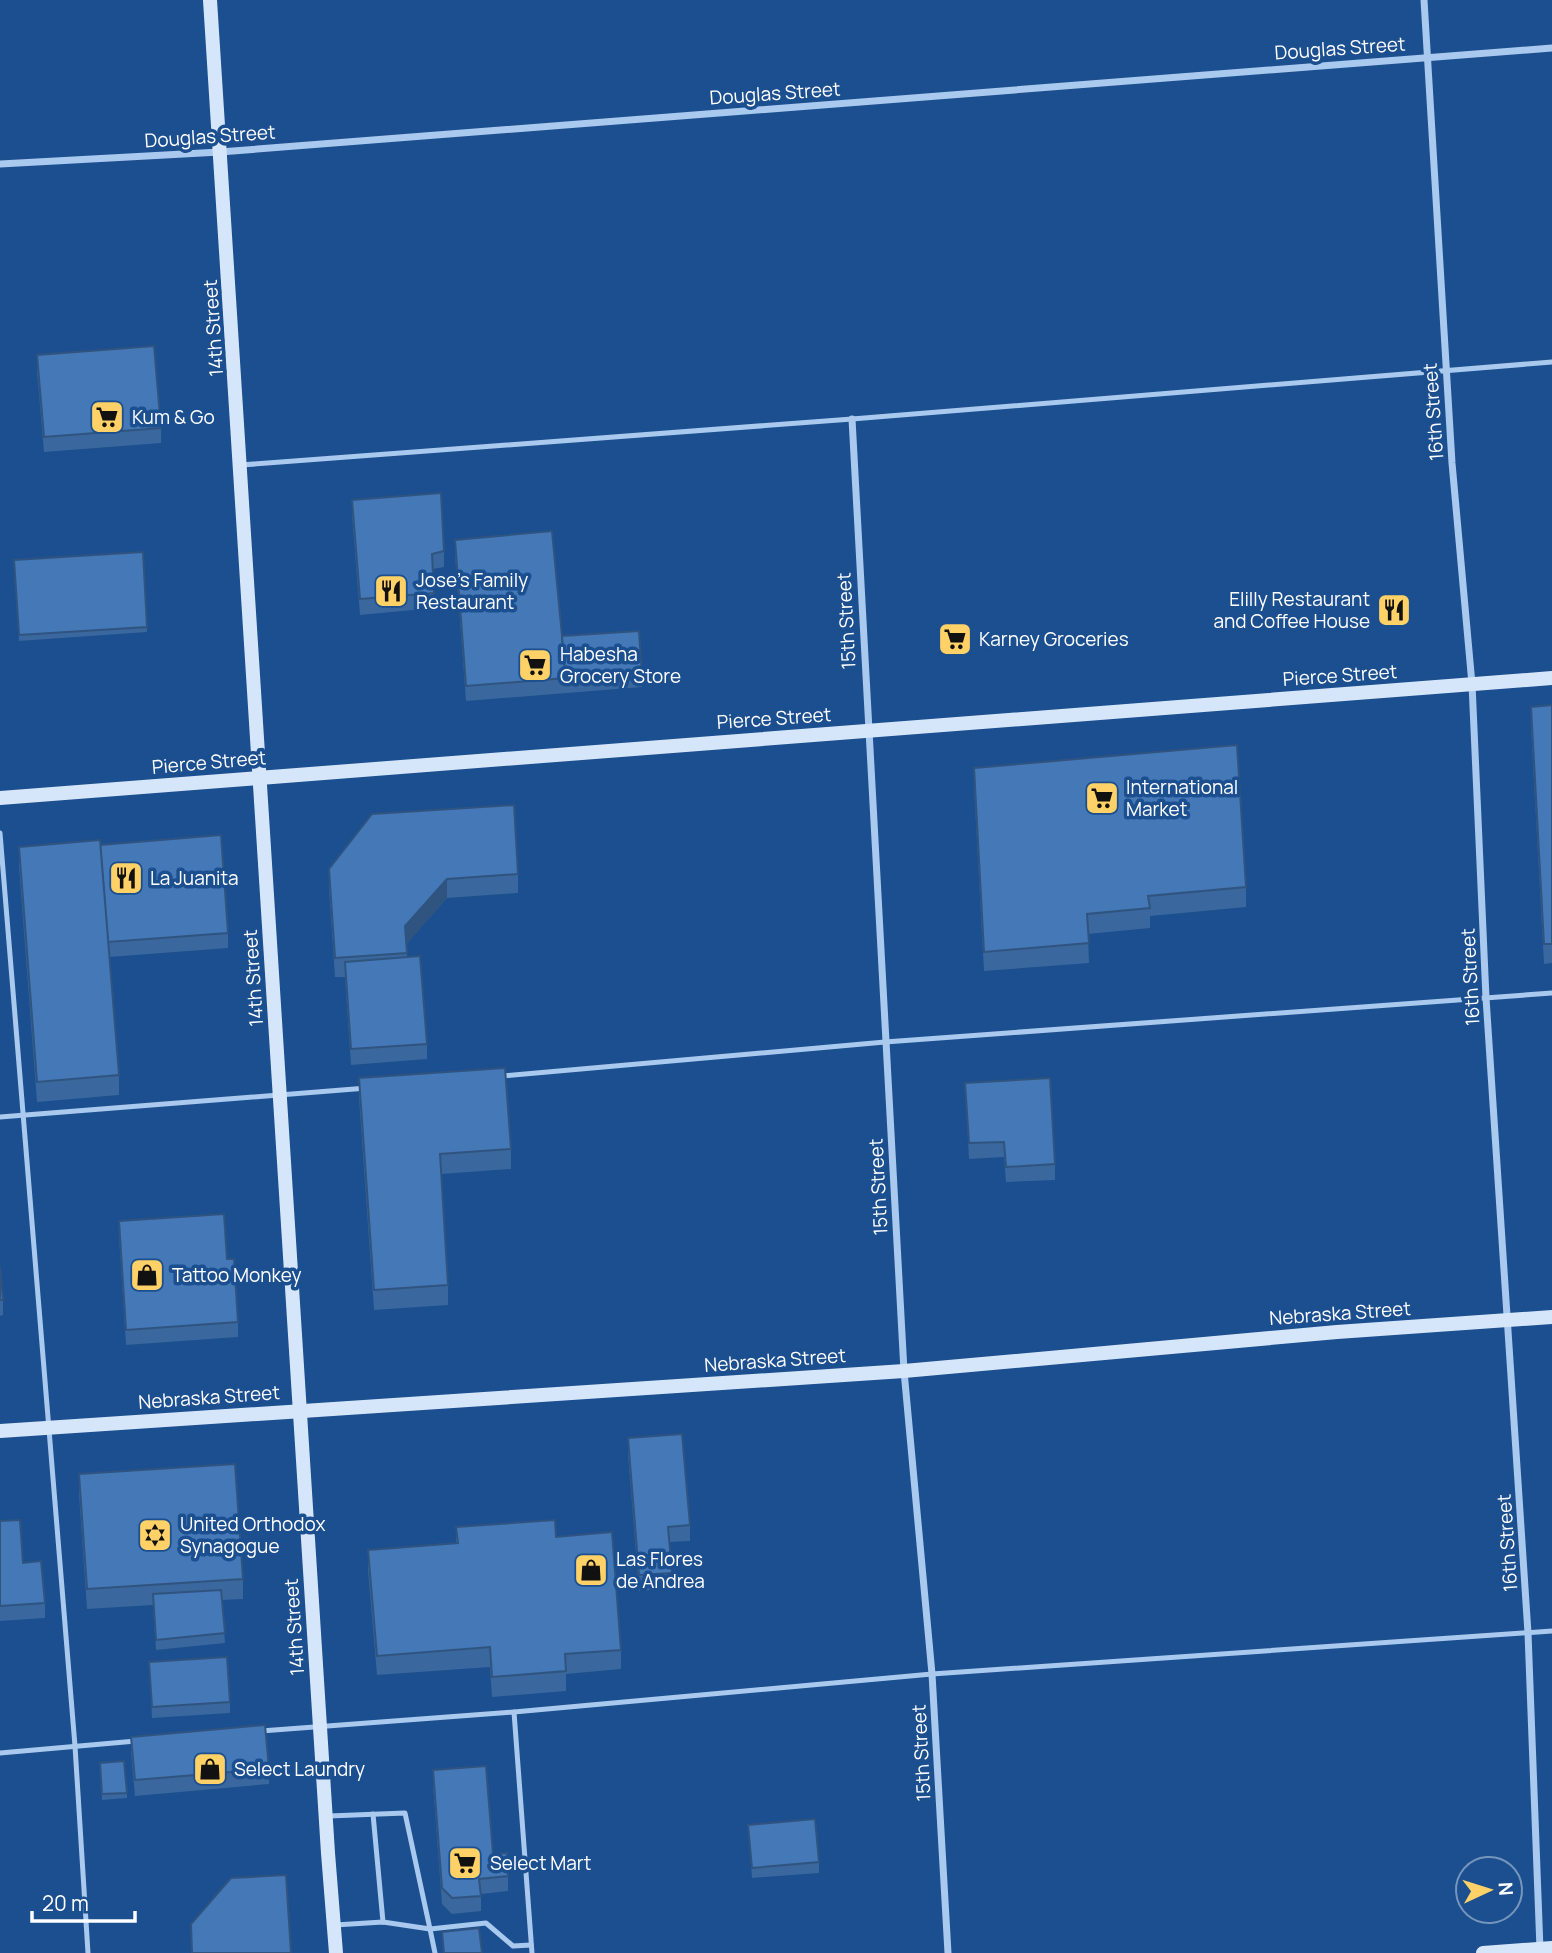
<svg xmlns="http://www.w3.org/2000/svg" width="1552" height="1953" font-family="Manrope,sans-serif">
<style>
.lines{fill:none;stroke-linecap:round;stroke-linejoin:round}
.lane{stroke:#a9c9ee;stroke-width:5}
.street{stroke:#a9c9ee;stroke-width:7}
.secondary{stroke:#d6e6fa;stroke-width:14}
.wall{fill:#3a679d}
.shaded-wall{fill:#305480}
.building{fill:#4478b7;stroke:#305480;stroke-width:2}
.labels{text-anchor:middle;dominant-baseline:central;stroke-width:7;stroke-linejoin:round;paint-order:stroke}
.street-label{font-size:19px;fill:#fff;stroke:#1b4f8f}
.poi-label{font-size:19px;fill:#fff;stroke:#1b4f8f;text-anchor:start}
</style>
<rect width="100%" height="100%" fill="#1b4f8f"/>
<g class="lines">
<g class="lane">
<polyline points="241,465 852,419 1552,362"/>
<polyline points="0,833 75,1746 88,1953"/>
<polyline points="502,1076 885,1042 1552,993"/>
<polyline points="0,1117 367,1088"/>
<polyline points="514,1712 532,1953"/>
<polyline points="261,1731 514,1712 932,1674 1552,1631"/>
<polyline points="0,1753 136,1741"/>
<polyline points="373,1814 383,1922"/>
<polyline points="329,1816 405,1813 430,1929 383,1922 335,1925"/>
<polyline points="435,1953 430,1929 486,1923 513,1946 531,1945"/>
</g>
<g class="street">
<polyline points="1424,0 1452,463 1472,684 1486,998 1528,1633 1540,1949"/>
<polyline points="0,164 220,152 1552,48"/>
<polyline points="852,419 904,1371 932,1674 948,1953"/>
</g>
<g class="secondary">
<polyline points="210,0 328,1853 336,1953"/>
<polyline points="0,798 1552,678"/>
<polyline points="0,1431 904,1371 1337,1332 1552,1317"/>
<polyline points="1483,1953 1552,1948"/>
</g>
</g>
<g class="wall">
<polygon points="37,355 161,428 161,443 44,452 37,371"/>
<polygon points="352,500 444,551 444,567 433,569 434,608 360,615 352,515"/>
<polygon points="455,540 562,636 642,677 642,687 466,701 455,555"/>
<polygon points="143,552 147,632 19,641 14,560"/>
<polygon points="1552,705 1552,963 1544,964 1531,727 1531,707"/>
<polygon points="974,768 1246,887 1246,907 1150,916 1150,928 1088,934 1089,963 984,971 974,787"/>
<polygon points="100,845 228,933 228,948 109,957 119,1075 119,1095 37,1102 19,867 19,847"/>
<polygon points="329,869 518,874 518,893 447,898 406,944 407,957 427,1044 427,1059 351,1065 345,977 335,977 329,889"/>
<polygon points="359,1078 511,1149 511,1169 441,1174 448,1285 448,1305 374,1310 359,1098"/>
<polygon points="965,1083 1055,1164 1055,1180 1006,1182 1004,1157 969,1159"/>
<polygon points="119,1221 227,1259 238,1322 238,1337 126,1345 119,1236"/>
<polygon points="0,1266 3,1300 3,1315 0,1316"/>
<polygon points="628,1438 690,1525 690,1541 669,1542 672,1588 639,1591 628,1454"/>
<polygon points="79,1474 243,1579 243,1599 222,1600 225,1643 156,1650 153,1605 87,1609 79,1494"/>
<polygon points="0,1521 45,1603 45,1618 0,1621"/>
<polygon points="456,1527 556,1537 621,1650 621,1669 566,1674 566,1691 492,1697 490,1667 377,1675 368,1570 368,1550 456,1543"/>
<polygon points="149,1662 230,1702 230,1713 152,1718"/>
<polygon points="131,1737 269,1769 269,1784 135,1796 131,1752"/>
<polygon points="100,1763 127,1793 127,1798 102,1800"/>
<polygon points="433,1770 508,1876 508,1891 481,1894 481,1911 452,1914 442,1904 433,1785"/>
<polygon points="748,1825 819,1862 819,1873 752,1878"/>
</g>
<polygon class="shaded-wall" points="447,879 447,898 405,946 405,926"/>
<g class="building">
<polygon points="154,346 161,428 44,437 37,355"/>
<polygon points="441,493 444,551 432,554 434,593 360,599 352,500"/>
<polygon points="552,531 566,678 466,686 455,540"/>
<polygon points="143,552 147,627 19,635 14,560"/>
<polygon points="639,631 642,677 566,682 562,636"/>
<polygon points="1552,705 1552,944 1544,944 1531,707"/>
<polygon points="1237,745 1246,887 1148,896 1150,908 1087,914 1089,943 984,952 974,768"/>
<polygon points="514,805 518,874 447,879 405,926 407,953 335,958 329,869 372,814"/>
<polygon points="221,835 228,933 108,942 100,845"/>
<polygon points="100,840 119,1075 37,1082 19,847"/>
<polygon points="420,956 427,1044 351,1049 345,962"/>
<polygon points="505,1068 511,1149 440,1154 448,1285 374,1290 359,1078"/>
<polygon points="1050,1078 1055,1164 1006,1167 1004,1142 969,1143 965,1083"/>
<polygon points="224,1214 227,1259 234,1259 238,1322 126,1330 119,1221"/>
<polygon points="0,1266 3,1300 0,1300"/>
<polygon points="682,1434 690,1525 668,1527 672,1573 639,1575 628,1438"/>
<polygon points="235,1464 243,1579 87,1589 79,1474"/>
<polygon points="20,1520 23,1563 41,1561 45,1603 0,1606 0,1521"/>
<polygon points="555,1520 556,1537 612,1532 621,1650 565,1654 566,1671 492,1677 490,1647 377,1656 368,1550 458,1543 456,1527"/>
<polygon points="221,1590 225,1633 156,1640 153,1594"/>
<polygon points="227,1657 230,1702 152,1707 149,1662"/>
<polygon points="265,1725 269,1769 135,1780 131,1737"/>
<polygon points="124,1761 127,1793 102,1794 100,1763"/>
<polygon points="486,1766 493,1854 507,1853 508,1876 479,1879 481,1896 452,1898 442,1888 433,1770"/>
<polygon points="815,1819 819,1862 752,1868 748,1825"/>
<polygon points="286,1875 291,1953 192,1953 191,1924 231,1878"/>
<polygon points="479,1928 482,1953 444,1953 442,1932"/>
</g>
<defs>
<g id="supermarket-square" transform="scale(1.75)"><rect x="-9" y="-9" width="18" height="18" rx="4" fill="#ffd166" stroke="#1b4f8f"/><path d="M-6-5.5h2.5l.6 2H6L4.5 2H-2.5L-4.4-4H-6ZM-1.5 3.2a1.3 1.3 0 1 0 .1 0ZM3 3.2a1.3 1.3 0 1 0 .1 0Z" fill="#111"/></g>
<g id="restaurant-square" transform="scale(1.75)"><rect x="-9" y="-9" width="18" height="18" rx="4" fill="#ffd166" stroke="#1b4f8f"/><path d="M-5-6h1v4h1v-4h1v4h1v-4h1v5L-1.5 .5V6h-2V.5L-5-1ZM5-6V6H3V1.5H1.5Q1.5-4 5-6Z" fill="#111"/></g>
<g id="shop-square" transform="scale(1.75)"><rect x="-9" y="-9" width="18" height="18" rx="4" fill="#ffd166" stroke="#1b4f8f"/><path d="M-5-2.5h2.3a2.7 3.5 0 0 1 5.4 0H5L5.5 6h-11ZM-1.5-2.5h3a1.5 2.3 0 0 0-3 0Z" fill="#111"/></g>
<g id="synagogue-square" transform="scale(1.75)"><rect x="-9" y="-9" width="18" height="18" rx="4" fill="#ffd166" stroke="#1b4f8f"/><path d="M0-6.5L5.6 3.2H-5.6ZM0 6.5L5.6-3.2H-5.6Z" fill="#111"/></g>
</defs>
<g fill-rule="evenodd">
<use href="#supermarket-square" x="107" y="417"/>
<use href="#restaurant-square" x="391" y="591"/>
<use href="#restaurant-square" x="1394" y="610"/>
<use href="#supermarket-square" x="955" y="639"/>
<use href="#supermarket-square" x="535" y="665"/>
<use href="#supermarket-square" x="1102" y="798"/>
<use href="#restaurant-square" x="126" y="878"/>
<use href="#shop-square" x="147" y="1275"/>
<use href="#synagogue-square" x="155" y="1535"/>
<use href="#shop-square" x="591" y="1570"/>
<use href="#shop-square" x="210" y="1769"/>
<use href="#supermarket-square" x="465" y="1863"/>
</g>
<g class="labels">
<g class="street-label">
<text transform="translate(1340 48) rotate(-4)">Douglas Street</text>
<text transform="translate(775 93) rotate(-4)">Douglas Street</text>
<text transform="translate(210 136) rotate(-4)">Douglas Street</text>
<text transform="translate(213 328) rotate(-94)">14th Street</text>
<text transform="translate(1433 412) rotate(-94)">16th Street</text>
<text transform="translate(846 621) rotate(-93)">15th Street</text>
<text transform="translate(1340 675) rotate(-4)">Pierce Street</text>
<text transform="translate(774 718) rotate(-4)">Pierce Street</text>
<text transform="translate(209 762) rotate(-5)">Pierce Street</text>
<text transform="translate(1470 977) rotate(-93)">16th Street</text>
<text transform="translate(253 978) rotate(-94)">14th Street</text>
<text transform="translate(878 1187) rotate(-93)">15th Street</text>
<text transform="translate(1340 1313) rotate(-4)">Nebraska Street</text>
<text transform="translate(775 1360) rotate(-4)">Nebraska Street</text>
<text transform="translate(209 1397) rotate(-4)">Nebraska Street</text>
<text transform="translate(1507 1543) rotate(-94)">16th Street</text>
<text transform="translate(294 1627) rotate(-94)">14th Street</text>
<text transform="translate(921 1753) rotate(-93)">15th Street</text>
</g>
<g class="poi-label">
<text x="132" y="417">Kum &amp; Go</text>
<text x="416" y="580">Jose's Family<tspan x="416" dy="22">Restaurant</tspan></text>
<text x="1370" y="599" text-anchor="end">Elilly Restaurant<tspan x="1370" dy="22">and Coffee House</tspan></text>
<text x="979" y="639">Karney Groceries</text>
<text x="560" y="654">Habesha<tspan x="560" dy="22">Grocery Store</tspan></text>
<text x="1126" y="787">International<tspan x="1126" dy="22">Market</tspan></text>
<text x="150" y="878">La Juanita</text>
<text x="172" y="1275">Tattoo Monkey</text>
<text x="180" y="1524">United Orthodox<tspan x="180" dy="22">Synagogue</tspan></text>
<text x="616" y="1559">Las Flores<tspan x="616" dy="22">de Andrea</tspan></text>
<text x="234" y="1769">Select Laundry</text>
<text x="490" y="1863">Select Mart</text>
</g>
</g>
<g transform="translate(1489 1890) rotate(86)"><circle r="33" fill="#1b4f8f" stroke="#7695bc" stroke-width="2"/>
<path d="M0-5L12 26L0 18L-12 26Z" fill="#ffd166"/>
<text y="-10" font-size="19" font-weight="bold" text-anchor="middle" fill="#ffffff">N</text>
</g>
<path d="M32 1911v10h103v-10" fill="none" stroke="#ffffff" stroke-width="3.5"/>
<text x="42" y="1911" font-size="21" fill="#ffffff" stroke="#1b4f8f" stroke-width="5" paint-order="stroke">20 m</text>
</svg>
